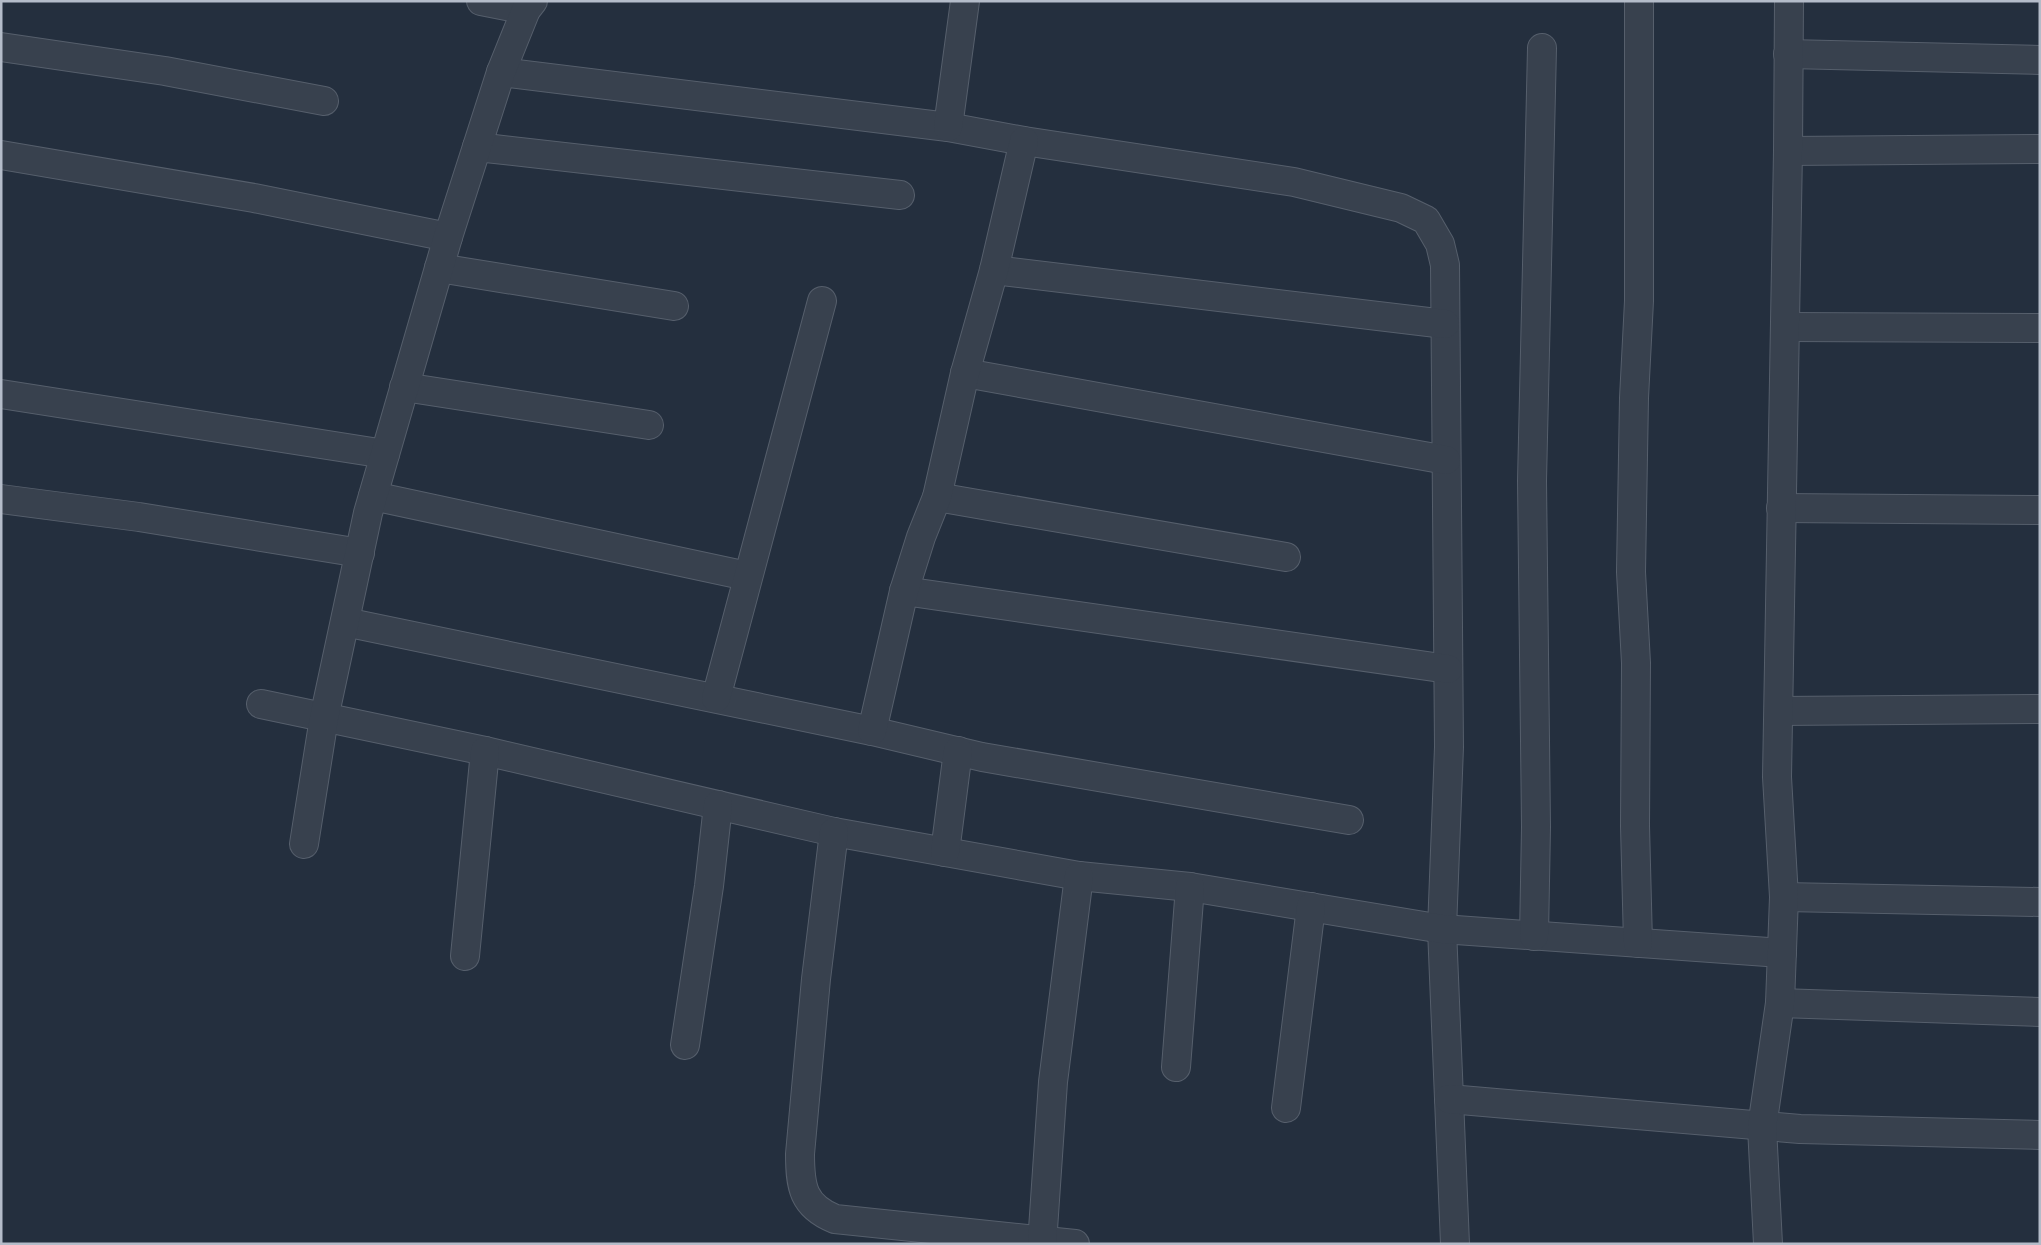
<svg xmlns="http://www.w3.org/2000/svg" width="2041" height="1245" font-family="'Space Grotesk',sans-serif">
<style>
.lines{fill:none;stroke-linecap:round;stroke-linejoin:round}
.minor-casing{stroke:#565f6c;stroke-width:30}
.minor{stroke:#38414e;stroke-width:28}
</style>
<rect width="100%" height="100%" fill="#242f3e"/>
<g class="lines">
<g class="minor-casing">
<g id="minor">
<polyline points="481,1 526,10"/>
<polyline points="1,47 165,71 324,101"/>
<polyline points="1788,54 2040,60"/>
<polyline points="501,72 948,127 1024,141 1294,182 1401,208 1426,220 1440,244 1445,265 1449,747 1442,929 1455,1244"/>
<polyline points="948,127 965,1"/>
<polyline points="477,147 900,195"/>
<polyline points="1788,151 2040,149"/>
<polyline points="1,155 254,198 448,237"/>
<polyline points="439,268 674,306"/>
<polyline points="994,270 1445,324"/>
<polyline points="1785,327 2040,328"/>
<polyline points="965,373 1446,460"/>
<polyline points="404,387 649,425"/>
<polyline points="1,394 385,454"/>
<polyline points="373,496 747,576"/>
<polyline points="937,497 1286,557"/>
<polyline points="1,499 139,517 360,553"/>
<polyline points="1781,508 2040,510"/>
<polyline points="904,591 1448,669"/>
<polyline points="345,622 872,731 982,757 1349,820"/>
<polyline points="716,698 822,301"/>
<polyline points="261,704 485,751 834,832 1079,876 1190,887 1442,929 1782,953"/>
<polyline points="1779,711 2040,709"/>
<polyline points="872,731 904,591 921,537 937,497 965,373 994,270 1024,141"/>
<path d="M834 832 816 979 800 1154C800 1187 803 1206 835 1219L1075 1244"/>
<polyline points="304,844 324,718 368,513 448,237 501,72 526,10 533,1"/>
<polyline points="945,852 958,751"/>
<polyline points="1784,897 2040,902"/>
<polyline points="1534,936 1536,827 1532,481 1542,48"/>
<polyline points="1638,943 1635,826 1636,663 1631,572 1634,398 1639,301 1639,1"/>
<polyline points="465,956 485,751"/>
<polyline points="1780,1003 2040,1012"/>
<polyline points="685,1045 709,886 718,805"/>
<polyline points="1176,1067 1190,887"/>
<polyline points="1449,1099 1800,1129 2040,1135"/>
<polyline points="1286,1108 1311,907"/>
<polyline points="1042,1244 1053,1082 1079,876"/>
<polyline points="1768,1244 1762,1127 1780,1003 1784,897 1777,777 1788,151 1789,1"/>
</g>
</g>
<use href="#minor" class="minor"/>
</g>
<rect width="2041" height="1245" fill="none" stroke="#b4bcc9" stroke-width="5"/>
</svg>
